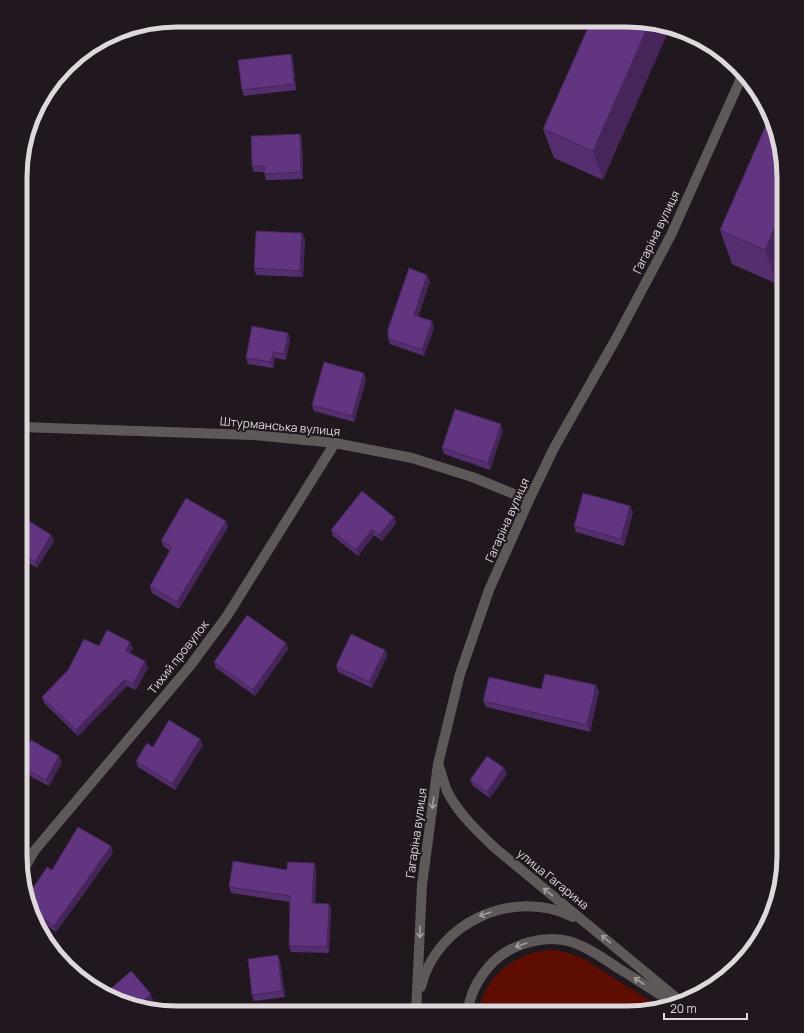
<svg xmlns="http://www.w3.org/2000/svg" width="804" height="1033" font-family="Manrope,sans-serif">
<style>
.green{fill:#5e0e00}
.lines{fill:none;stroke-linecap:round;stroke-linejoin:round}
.minor{stroke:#5e5859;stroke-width:10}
.wall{fill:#542e6e}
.shaded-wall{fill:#45255a}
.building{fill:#623580;stroke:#45255a}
.oneway{stroke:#a49ea1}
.labels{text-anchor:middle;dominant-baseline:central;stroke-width:4;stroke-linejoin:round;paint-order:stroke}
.street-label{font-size:12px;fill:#ded8dc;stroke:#21181f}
.rim{fill:none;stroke:#ded8dc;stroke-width:5}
</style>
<rect width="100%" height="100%" fill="#21181f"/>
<path class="green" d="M552 950 568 953 584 959 658 1006 637 1013H479C482 983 505 961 533 953 539 951 545 951 552 950Z"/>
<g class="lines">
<g class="minor">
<polyline points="21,427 253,435 335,443 412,458 472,477 529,500"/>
<path d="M439 766C442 775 444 785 448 793 460 815 478 832 495 848L679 1000"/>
<polyline points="22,872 35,850 190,666 227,616 335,443"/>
<path d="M421 987C436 922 515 887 573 917"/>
<polyline points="416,1013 422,885 438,764 460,674 489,590 529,500 554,448 618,335 671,235 742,76"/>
<path d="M468 1013C469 993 480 976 493 962 513 943 546 934 572 942 589 948 603 958 618 968 636 979 654 991 672 1002"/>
</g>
</g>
<g class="wall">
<polygon points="192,20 203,20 192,22"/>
<polygon points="591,21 603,180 554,158 543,129"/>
<polygon points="291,54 293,60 296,90 244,96 242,90"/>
<polygon points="770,116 777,284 732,264 720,230"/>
<polygon points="302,140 303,179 266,180 264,172 254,172 252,166"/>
<polygon points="302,233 305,239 303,277 256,275 254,268"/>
<polygon points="430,281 418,317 432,321 434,328 424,356 390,344 388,338"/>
<polygon points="288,333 290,339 286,360 275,358 273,368 248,364 246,358"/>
<polygon points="366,380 354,422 314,411 312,405"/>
<polygon points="503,430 490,470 444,454 442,448"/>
<polygon points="630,506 633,512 624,546 576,532 574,526"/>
<polygon points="21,516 51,535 54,541 37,568 21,558"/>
<polygon points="394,517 396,523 382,541 374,535 358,556 333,536 331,530"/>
<polygon points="226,521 228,527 179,609 152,593 150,586 170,551 164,547 161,541"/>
<polygon points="286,643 288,649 255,696 216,668 214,662"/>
<polygon points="99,646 133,648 130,653 148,667 136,690 127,686 78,736 44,703 42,697"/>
<polygon points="385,650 387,656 372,688 338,672 336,666"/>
<polygon points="599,691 590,732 486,707 483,701"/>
<polygon points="203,745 175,790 138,767 136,761 153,747"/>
<polygon points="62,762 49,786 20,771 20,766"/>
<polygon points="507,774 490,798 473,786 470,780"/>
<polygon points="113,853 56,932 39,920 29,894 52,870"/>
<polygon points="314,863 316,869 315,903 329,904 331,910 329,953 291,952 289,946 290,902 231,893 229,887"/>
<polygon points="278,955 280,962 285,997 254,1001 252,995"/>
</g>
<g class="shaded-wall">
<polygon points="650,22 669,30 603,180 593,151"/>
<polygon points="291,54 293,60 296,90 294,84"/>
<polygon points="300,134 302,140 303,179 301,172"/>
<polygon points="784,206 784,268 777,284 765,250"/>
<polygon points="302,233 305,239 303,277 300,271"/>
<polygon points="427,275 430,281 416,321 414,315"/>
<polygon points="432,321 434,328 424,356 422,350"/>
<polygon points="288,333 290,339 286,360 284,354"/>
<polygon points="273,352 275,358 273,368 271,362"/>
<polygon points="364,373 366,380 354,422 352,416"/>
<polygon points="501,424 503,430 490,470 488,463"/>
<polygon points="630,506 633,512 624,546 621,539"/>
<polygon points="394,517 396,523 382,541 379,535"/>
<polygon points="226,521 228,527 179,609 177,602"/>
<polygon points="372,529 374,535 358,556 356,550"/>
<polygon points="51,535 54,541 37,568 35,562"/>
<polygon points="130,642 133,648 128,657 126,651"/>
<polygon points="286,643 288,649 255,696 253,690"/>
<polygon points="385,650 387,656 372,688 369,682"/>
<polygon points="145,661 148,667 136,690 133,684"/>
<polygon points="124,680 127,686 78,736 76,730"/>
<polygon points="596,685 599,691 590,732 587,725"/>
<polygon points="200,739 203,745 175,790 172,784"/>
<polygon points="59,756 62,762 49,786 46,780"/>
<polygon points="504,768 507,774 490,798 487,792"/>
<polygon points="111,846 113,853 56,932 54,926"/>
<polygon points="314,863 316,869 315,909 312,903"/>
<polygon points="329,904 331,910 329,953 327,947"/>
<polygon points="37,914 39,920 37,924 34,918"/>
<polygon points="278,955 280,962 285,997 282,991"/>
<polygon points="151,994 153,1000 144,1008 136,1007"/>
</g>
<g class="building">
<polygon points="591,21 648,21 650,22 593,151 543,129"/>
<polygon points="291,54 294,84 242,90 238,60"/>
<polygon points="770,116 779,137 784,177 784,206 765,250 720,230"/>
<polygon points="300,134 301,172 264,174 264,166 252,166 251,136"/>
<polygon points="256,231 302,233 300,271 254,268"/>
<polygon points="409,268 427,275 414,315 432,321 422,350 388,338 388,329"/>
<polygon points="252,326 288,333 284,354 273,352 271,362 246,358"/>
<polygon points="324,362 364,373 352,416 312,405"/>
<polygon points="455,409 501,424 488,463 442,448"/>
<polygon points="362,491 394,517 379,535 372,529 356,550 331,530"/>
<polygon points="583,493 630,506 621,539 574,526"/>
<polygon points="186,498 226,521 177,602 150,586 172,547 161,541"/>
<polygon points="21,516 51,535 35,562 21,553"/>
<polygon points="247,615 286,643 253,690 214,662"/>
<polygon points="107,630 130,642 126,651 145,661 133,684 124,680 76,730 42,697 68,670 84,639 99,646"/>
<polygon points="351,634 385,650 369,682 336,666"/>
<polygon points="545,674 596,685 587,725 483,701 489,677 541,689"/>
<polygon points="169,720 200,739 172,784 136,761 147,743 153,747"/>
<polygon points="31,740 59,756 46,780 20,766 20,759"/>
<polygon points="487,756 504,768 487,792 470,780"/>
<polygon points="78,827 111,846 54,926 37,914 34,918 25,897 25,891 29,894 47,867 52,870"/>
<polygon points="233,861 287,870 287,862 314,863 312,903 329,904 327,947 289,946 290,896 229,887"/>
<polygon points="278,955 282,991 252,995 248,959"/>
<polygon points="131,971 151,994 136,1007 126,1005 108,996 107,992"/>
</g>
<defs><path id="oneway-shaft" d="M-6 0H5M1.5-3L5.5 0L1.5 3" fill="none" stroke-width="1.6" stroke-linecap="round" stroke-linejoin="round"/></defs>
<g class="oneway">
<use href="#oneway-shaft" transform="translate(433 803) rotate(98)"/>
<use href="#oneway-shaft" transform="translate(548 892) rotate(-141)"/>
<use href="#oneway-shaft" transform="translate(485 914) rotate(162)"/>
<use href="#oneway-shaft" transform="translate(420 932) rotate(93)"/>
<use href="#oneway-shaft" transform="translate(606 939) rotate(-140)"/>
<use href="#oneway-shaft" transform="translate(521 945) rotate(160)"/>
<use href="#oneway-shaft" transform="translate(639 981) rotate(-147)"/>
</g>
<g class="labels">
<g class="street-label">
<text transform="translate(656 232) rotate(-64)">Гагаріна вулиця</text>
<text transform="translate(280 426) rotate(5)">Штурманська вулиця</text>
<text transform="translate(507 520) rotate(-66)">Гагаріна вулиця</text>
<text transform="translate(178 657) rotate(-52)">Тихий провулок</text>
<text transform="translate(416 833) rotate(-82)">Гагаріна вулиця</text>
<text transform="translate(553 879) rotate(39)">улица Гагарина</text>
</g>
</g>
<path d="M0 0H804V1033H0ZM177 27H627A150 150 0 0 1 777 177V856A150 150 0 0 1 627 1006H177A150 150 0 0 1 27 856V177A150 150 0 0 1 177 27Z" fill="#21181f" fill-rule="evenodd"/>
<path class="rim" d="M177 27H627A150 150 0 0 1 777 177V856A150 150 0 0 1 627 1006H177A150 150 0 0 1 27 856V177A150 150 0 0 1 177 27Z"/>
<path d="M664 1013v6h83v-6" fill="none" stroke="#ded8dc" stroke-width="2"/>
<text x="670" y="1013" font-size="12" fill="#ded8dc" stroke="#21181f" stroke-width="3" paint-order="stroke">20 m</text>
</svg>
